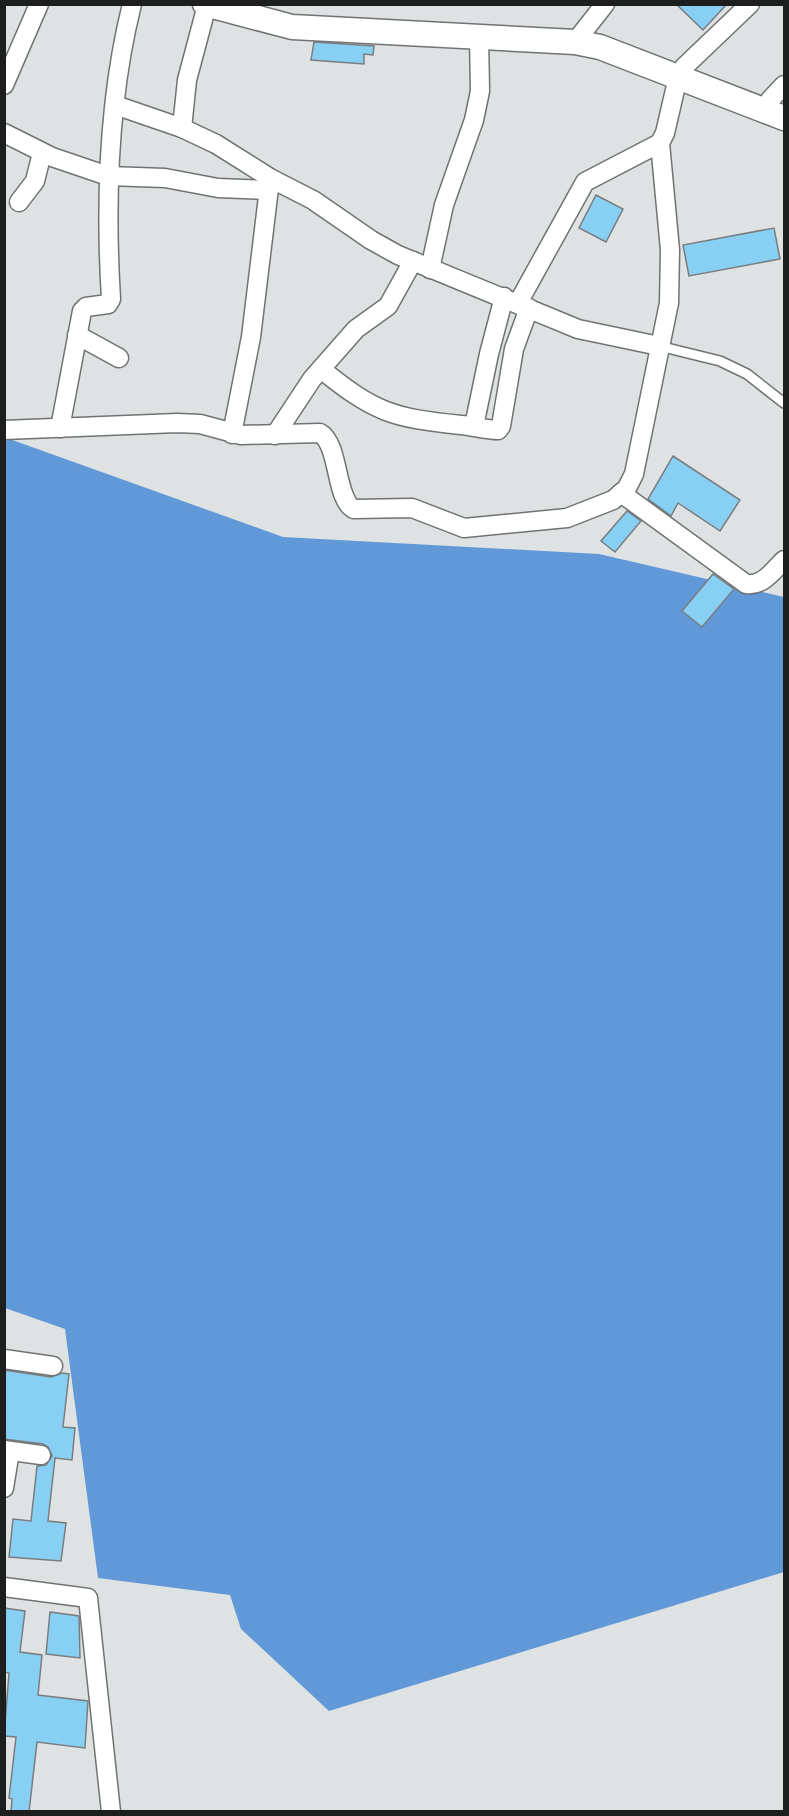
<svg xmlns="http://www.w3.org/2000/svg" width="789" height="1816" font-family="'Noto Serif',serif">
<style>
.water{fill:#6198d7}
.building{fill:#88cff4;stroke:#7a7d7f;stroke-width:1.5}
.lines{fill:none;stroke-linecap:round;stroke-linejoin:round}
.lane-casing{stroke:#6f7373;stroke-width:12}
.street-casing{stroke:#6f7373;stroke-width:21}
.secondary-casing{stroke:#6f7373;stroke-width:27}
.lane{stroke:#fff;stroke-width:9}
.street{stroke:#fff;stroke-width:18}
.secondary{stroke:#fff;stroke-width:24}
</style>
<rect width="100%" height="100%" fill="#dee2e3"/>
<polygon class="water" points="4,437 283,537 599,554 784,597 784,1572 329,1711 241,1629 230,1595 98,1578 65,1329 5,1308"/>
<g class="building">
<polygon points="676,4 727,4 703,30"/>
<polygon points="314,42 374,46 373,55 364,54 364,64 311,60"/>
<polygon points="596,195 623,209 606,242 579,228"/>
<polygon points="774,228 780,259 689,276 683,245"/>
<polygon points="673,456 740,500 720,531 678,503 671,516 648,499"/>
<polygon points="627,511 641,521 615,552 601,541"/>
<polygon points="713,574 734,589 702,627 682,611"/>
<polygon points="4,1370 51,1377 62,1373 69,1374 63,1427 75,1428 72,1460 55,1458 48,1521 66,1523 61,1561 9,1557 13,1519 31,1521 37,1466 46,1465 52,1456 48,1447 43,1444 4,1439"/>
<polygon points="4,1608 25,1611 20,1652 42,1655 38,1695 88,1701 85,1748 37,1742 29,1812 11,1812 12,1799 9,1798 16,1737 4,1736 9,1673 4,1672"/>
<polygon points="50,1612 79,1616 80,1658 46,1654"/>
</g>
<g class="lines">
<g class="lane-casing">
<polyline id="lane" points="659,346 720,361 747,374 784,403"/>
</g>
<g class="street-casing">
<g id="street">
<polyline points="575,42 605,4"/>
<polyline points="684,67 750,4"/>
<polyline points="4,85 39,4"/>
<polyline points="770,100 784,85"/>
<polyline points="115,105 182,128 216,144 270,178 313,200 371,240 398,255 578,329 659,346"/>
<polyline points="182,128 187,80 207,5"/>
<polyline points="4,133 52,157 108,176 165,178 218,188 269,190"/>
<polyline points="19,202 35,181 42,153"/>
<polyline points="430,269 444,205 474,120 480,91 479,36"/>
<polyline points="518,303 585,182 660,143 665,133 678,77"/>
<polyline points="77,335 119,358"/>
<path d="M321 369C375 413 393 418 461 425 473 426 486 430 498 430L501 426 514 349 529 308"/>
<polyline points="474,426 489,354 504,297"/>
<path d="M60 428 82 311 86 307 108 304 111 299C105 201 108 100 132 4"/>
<path d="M4 430 177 423 200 424 241 435 320 433C340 445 335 500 354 509L412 508 464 528 567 518 613 500 627 488 634 474 669 303 670 250 660 143"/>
<polyline points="232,434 251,337 270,180"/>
<polyline points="275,435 312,379 356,329 388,306 413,261"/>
<path d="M621 493 746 584C762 587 774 570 784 560"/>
<polyline points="4,1359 53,1366"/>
<polyline points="4,1450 41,1455"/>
<polyline points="4,1488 10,1451"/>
<polyline points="4,1587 88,1598 111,1812"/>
</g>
</g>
<g class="secondary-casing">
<polyline id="secondary" points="205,4 292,27 575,42 600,47 784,118"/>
</g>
<use href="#lane" class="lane"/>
<use href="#street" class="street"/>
<use href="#secondary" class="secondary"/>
</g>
<rect width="789" height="1816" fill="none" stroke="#1d1f1f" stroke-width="12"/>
</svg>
